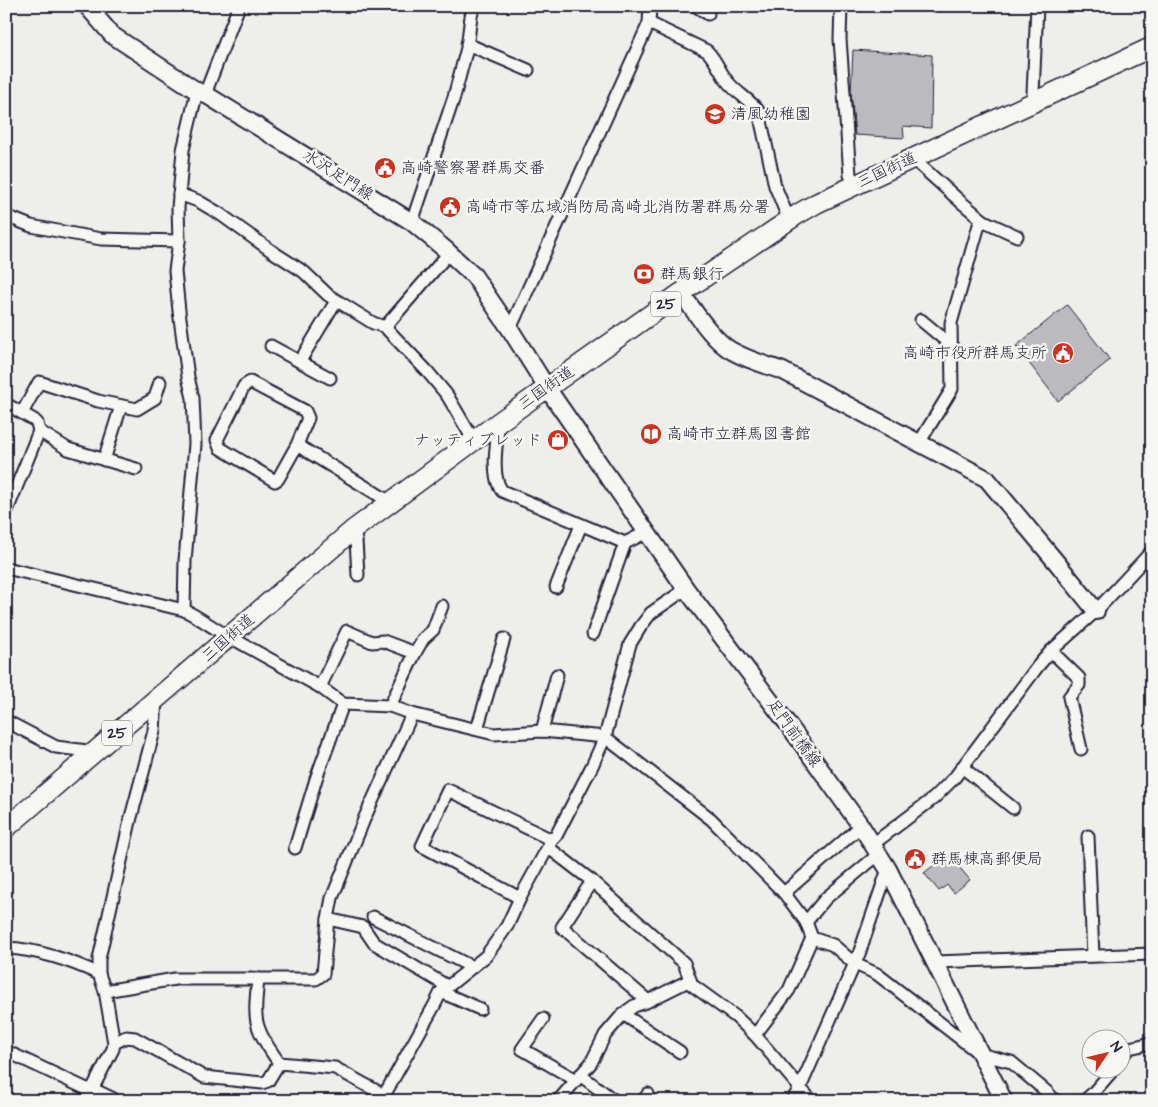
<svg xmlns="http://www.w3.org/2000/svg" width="1158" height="1107" font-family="'Architects Daughter','Klee One',sans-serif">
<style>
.building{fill:#bbbbbf;stroke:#22223b}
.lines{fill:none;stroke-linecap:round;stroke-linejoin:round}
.street-casing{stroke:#22223b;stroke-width:15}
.secondary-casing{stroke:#22223b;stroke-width:20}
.primary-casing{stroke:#22223b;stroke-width:22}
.street{stroke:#f6f6f2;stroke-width:11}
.secondary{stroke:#f6f6f2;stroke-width:16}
.primary{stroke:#f6f6f2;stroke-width:19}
.labels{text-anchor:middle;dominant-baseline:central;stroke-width:5;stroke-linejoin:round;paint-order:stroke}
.shield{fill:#f6f6f2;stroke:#626272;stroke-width:1}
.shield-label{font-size:15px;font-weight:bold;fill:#22223b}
.poi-label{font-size:16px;fill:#22223b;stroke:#f6f6f2;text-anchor:start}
.street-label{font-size:16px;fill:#22223b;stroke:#f6f6f2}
</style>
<rect width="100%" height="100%" fill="#eeeeeb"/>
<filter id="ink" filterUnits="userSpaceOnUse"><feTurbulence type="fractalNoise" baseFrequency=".02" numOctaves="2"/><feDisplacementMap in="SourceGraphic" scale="10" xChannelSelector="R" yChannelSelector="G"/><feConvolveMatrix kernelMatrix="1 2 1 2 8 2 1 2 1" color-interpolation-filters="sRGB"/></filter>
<g filter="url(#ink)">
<g class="building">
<polygon points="853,50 932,55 931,128 903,126 904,138 855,135 851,92"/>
<polygon points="1067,305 1110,360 1058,401 1016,346"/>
<polygon points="948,854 970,880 954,893 947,885 939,891 924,873"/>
</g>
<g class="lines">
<g class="street-casing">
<g id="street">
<polyline points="696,6 708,14"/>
<polyline points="841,6 840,39 850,175 855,185"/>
<path d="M649 23 707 51C716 60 720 72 727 81 736 93 751 100 759 112L775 186 789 220"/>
<polyline points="467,44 528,70"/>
<polyline points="205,94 239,6"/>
<polyline points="1035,101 1033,93 1037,6"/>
<polyline points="912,158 961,202 984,221 1017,236"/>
<polyline points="179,194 198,201 220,214 273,252 304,272 328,295 373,323 385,327 427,371 447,395 474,441"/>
<polyline points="6,216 31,226 101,239 179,241"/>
<polyline points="412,222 454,97 467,48 471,16 474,6"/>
<polyline points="921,320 951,345"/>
<polyline points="385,327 449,253"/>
<polyline points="510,329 649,23 650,6"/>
<polyline points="271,346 330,378"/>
<polyline points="300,361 336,301"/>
<polyline points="6,404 34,420 37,423 39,431 6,513"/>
<polyline points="22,413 39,382 98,401 137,409 155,398 160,382"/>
<path d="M499 422C497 441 490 476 502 491L625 543 647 532"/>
<polyline points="39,431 68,449 136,469"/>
<polyline points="919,443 952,389 951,323 979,225 984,221"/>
<polyline points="297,445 308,418 305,411 250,382 244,386 217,440 220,448 275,481 278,479 297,445 390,502"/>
<polyline points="104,460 121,406"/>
<polyline points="353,530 356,540 358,575"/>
<path d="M6 568 184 610C203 619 219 633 239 642L320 687 343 704 390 706 412 714 494 734 542 731 605 737 711 819 784 893 806 922 812 938 833 945 855 964 877 974 980 1054 1011 1062 1047 1092 1055 1101"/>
<polyline points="556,587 581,525"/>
<polyline points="184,610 185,561 195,444 193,398 188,377 179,311 175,271 179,241 178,208 183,150 197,91"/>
<polyline points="593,634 625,543"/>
<polyline points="1051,651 1079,678 1079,685 1069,697 1081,749"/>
<polyline points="320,687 347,631 372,642 383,641 415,653"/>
<polyline points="390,706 415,653 423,639 433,630 442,606"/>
<polyline points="6,721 56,747 95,752"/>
<polyline points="477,729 504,639"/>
<polyline points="542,731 557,675"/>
<polyline points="962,767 1013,808"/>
<polyline points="1088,836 1093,956"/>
<polyline points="873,844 934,798 955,777 1038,666 1051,651 1096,611 1152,551"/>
<polyline points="295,848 316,779 343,704"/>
<polyline points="549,848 592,881 684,963 692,985 736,1017 755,1035 800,1088 812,1101"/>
<polyline points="592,881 562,927 648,1001"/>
<polyline points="784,893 861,826"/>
<polyline points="520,898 422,846 448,790 552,840"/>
<polyline points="373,917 472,967"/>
<polyline points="328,919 363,927 374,943 447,986"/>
<polyline points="806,922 826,898 879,854"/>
<path d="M6 948C36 949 72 961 99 974"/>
<polyline points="935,962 1152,954"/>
<path d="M258 979C257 993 253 1015 259 1029 263 1041 272 1052 279 1063"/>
<polyline points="105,991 175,979 316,979 323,974 328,919 332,898 365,817 412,714"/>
<polyline points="441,992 480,1009"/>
<polyline points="623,1014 680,1052"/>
<polyline points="543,1019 522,1049 576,1080"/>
<polyline points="755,1035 789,990 812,938"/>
<polyline points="114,1043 126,1037 135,1038 204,1077 262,1083 268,1081 279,1063 335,1068 384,1095"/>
<polyline points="6,1051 91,1091"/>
<polyline points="1120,1059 1129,1048 1152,1043"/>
<polyline points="580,1075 615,1101"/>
<polyline points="86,1101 113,1049 114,1043 105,991 99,974 99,959 130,821 154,731 156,700"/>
<polyline points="381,1101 434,1006 441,992 486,956 507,926 520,898 552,840 556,836 592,766 605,737 630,644 641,626 651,613 686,589"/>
<polyline points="558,1101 591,1063 605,1035 623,1014 634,1006 646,1002 690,980"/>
<polyline points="643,1101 648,1094"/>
<polyline points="792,1101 800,1088 859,954 888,869"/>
<polyline points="1084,1101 1093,1093 1113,1070"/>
</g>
</g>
<g class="secondary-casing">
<g id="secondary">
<polyline points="87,6 112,35 197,91 205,94 412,222 446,250 474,276 510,329 547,388 686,589 790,727 861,826 888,869 1004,1101"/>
<path d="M681 293C694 310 713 341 732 351 748 360 766 365 783 371L987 479 1057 563 1096 611"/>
<polyline points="91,1091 112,1101"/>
</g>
</g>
<g class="primary-casing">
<polyline id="primary" points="6,828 353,530 499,422 681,293 798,214 817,203 1152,47"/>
</g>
<use href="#street" class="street"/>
<use href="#secondary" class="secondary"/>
<use href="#primary" class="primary"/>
</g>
</g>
<defs>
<g id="school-disc" transform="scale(1.125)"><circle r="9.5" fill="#c8321e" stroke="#f6f6f2"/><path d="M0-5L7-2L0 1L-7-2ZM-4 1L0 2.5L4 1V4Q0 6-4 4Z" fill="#fff"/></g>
<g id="civic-disc" transform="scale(1.125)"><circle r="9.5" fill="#c8321e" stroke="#f6f6f2"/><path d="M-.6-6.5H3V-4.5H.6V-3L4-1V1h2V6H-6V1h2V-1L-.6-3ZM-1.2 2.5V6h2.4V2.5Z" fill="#fff"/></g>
<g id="bank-disc" transform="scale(1.125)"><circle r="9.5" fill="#c8321e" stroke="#f6f6f2"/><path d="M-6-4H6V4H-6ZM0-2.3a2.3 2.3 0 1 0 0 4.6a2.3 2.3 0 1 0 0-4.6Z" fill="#fff"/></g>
<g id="library-disc" transform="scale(1.125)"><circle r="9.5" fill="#c8321e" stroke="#f6f6f2"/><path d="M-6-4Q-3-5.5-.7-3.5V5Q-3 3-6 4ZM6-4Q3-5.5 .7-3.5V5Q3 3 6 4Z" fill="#fff"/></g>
<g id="shop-disc" transform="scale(1.125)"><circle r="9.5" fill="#c8321e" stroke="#f6f6f2"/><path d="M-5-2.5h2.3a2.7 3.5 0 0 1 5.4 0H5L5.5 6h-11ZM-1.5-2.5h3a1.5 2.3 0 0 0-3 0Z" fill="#fff"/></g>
</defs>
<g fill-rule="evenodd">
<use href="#school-disc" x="715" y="114"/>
<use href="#civic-disc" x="385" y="168"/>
<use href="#civic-disc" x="450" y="207"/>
<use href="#bank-disc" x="644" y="274"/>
<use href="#civic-disc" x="1063" y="353"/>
<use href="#library-disc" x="651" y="434"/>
<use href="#shop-disc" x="558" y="440"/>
<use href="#civic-disc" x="915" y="859"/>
</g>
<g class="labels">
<g class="shield">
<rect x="651" y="291.5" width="30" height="25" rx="4"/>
<rect x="102" y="720.5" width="30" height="25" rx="4"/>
</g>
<g class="shield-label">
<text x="666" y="304">25</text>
<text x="117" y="733">25</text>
</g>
<g class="poi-label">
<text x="731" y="114">清風幼稚園</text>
<text x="401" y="168">高崎警察署群馬交番</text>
<text x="466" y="207">高崎市等広域消防局高崎北消防署群馬分署</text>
<text x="660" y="274">群馬銀行</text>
<text x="1047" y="353" text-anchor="end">高崎市役所群馬支所</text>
<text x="667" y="434">高崎市立群馬図書館</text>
<text x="542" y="440" text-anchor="end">ナッティブレッド</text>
<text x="931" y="859">群馬棟高郵便局</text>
</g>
<g class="street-label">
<text transform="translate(887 170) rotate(-25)">三国街道</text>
<text transform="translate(338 175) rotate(32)">水沢足門線</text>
<text transform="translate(546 388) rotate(-35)">三国街道</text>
<text transform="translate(228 638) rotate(-41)">三国街道</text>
<text transform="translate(794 733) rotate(54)">足門前橋線</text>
</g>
</g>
<rect width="1158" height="1107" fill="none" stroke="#f6f6f2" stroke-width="25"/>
<rect x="12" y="12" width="1133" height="1082" fill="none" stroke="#22223b" stroke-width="2" filter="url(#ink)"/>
<g transform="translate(1106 1054) rotate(55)"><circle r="24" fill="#f6f6f2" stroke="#a1a1a9"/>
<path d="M0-4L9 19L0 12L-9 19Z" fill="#c8321e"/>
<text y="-8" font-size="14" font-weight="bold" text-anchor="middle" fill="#22223b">N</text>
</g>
</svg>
